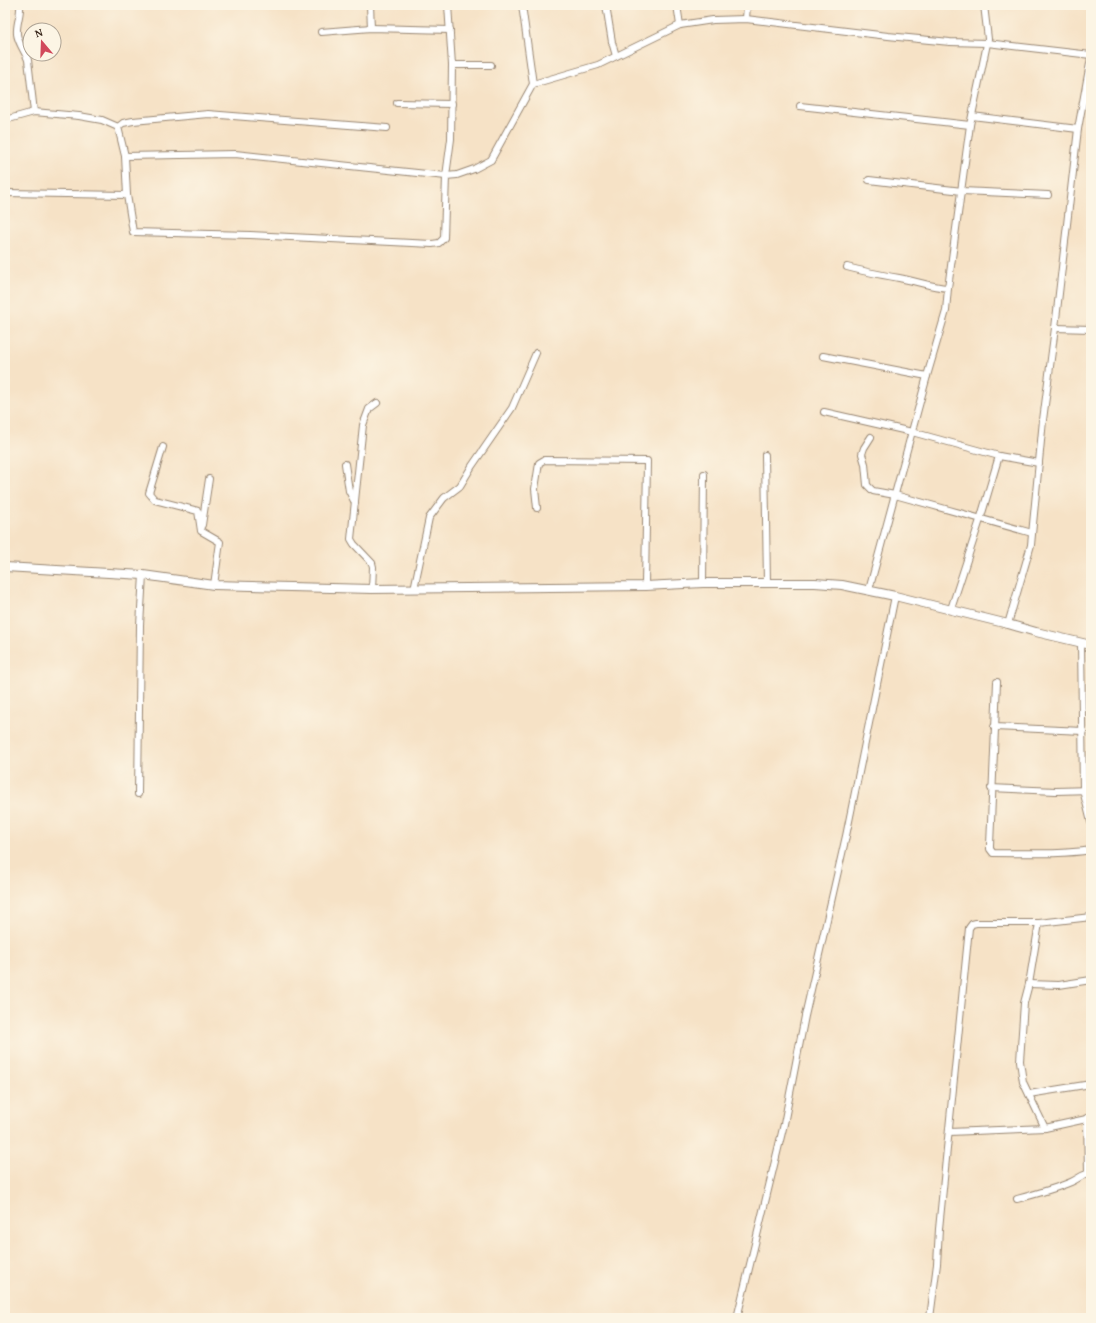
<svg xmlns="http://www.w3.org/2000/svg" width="1096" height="1323" font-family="'Gentium Book Plus',serif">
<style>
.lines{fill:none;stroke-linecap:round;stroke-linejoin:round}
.minor-casing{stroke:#988672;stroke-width:8}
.major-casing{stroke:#988672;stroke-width:10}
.minor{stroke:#fff;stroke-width:6}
.major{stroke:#fff;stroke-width:8}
</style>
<rect width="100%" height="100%" fill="#fcf5e5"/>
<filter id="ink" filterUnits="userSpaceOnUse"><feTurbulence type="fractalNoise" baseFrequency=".025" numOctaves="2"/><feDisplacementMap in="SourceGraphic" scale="8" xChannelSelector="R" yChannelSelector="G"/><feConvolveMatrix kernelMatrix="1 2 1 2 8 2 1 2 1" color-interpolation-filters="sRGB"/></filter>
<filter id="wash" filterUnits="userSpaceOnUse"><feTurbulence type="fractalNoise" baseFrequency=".012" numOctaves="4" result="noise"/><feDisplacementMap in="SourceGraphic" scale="16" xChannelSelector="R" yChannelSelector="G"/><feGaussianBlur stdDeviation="0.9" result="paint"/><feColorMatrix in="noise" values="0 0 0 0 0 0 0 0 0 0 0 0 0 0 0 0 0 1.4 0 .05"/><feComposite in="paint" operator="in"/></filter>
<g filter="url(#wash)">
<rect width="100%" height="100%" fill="#f6e2c6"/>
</g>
<g filter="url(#ink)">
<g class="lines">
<g class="minor-casing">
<g id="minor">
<path d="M20 5C21 15 16 24 17 34 18 43 25 51 28 60L34 112"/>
<polyline points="370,5 371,28"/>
<polyline points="606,5 612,42 616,56"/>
<polyline points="677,5 680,25"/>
<polyline points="746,19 747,5"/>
<polyline points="321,32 371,28 450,30"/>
<polyline points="452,65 491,65"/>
<polyline points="533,84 598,65 680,25 713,20 746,19 888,36 950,42 987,43 1091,55"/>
<polyline points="397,103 452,104"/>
<polyline points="800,106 970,125"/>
<polyline points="972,116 1078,129"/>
<polyline points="5,120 34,112 79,116 102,120 118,127 125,156 127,195 133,232 250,235 432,244 439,243 444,238 446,176 451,139 452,65 448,5"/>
<polyline points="118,127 123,123 133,121 208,114 387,128"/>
<polyline points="125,156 235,154 446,176 457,175 474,169 491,160 533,84 522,5"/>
<polyline points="869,180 962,191 1048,195"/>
<polyline points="5,193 127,195"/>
<path d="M847 267C865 272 882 275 899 278 916 281 931 287 948 288"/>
<polyline points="1055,328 1091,329"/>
<polyline points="823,356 927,376"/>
<polyline points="824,412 912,432 999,456 1039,463"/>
<polyline points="871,437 864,448 862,454 865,464 867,485 873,491 895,495 1032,533"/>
<polyline points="163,447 149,493 155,500 198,511 201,531 220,542 214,585"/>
<polyline points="765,455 767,583"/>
<polyline points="345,464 349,491 355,503"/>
<polyline points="537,508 535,489 539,463 544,460 647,461 645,586"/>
<polyline points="202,525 209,479"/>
<polyline points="703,583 704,474"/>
<polyline points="372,589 373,567 372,563 354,544 351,539 363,425 369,409 377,403"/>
<polyline points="414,589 429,518 444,498 460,486 472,466 512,408 536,353"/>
<polyline points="869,590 927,376 946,311 948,288 970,125 988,39 984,5"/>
<polyline points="951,609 980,520 999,456"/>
<polyline points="1008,624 1031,545 1043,420 1055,328 1078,129 1091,58"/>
<polyline points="1081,643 1083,790 1091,822"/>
<path d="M997 682 990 845V849L993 853C1026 853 1059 855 1091 850"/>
<polyline points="994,727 1083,731"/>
<polyline points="991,788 1056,791 1091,790"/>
<polyline points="138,794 140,625 143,575"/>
<polyline points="1039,923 1029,984 1024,1003 1020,1061 1023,1082 1045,1128"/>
<polyline points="1029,984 1059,985 1091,980"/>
<polyline points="1029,1094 1091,1084"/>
<polyline points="1087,1118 1088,1173"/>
<polyline points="949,1132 1045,1128 1091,1118"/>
<path d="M1017 1199C1036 1194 1054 1189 1071 1182 1078 1179 1084 1173 1091 1173"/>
<polyline points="737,1318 784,1124 805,1016 846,836 895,596"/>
<polyline points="930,1318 937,1264 939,1229 969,928 972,924 976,923 1039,923 1091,917"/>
</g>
</g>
<g class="major-casing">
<polyline id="major" points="5,567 143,575 214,585 372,589 645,586 703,583 815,583 842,585 895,596 1008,624 1036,632 1091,645"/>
</g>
<use href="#minor" class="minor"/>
<use href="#major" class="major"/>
</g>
</g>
<rect width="1096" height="1323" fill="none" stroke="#fcf5e5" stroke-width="20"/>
<g transform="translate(42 42) rotate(341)"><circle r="19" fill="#fcf5e5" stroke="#afa495"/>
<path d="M0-3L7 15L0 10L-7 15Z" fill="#d1495b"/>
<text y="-6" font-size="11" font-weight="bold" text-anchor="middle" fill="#3b2a1e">N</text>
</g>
</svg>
